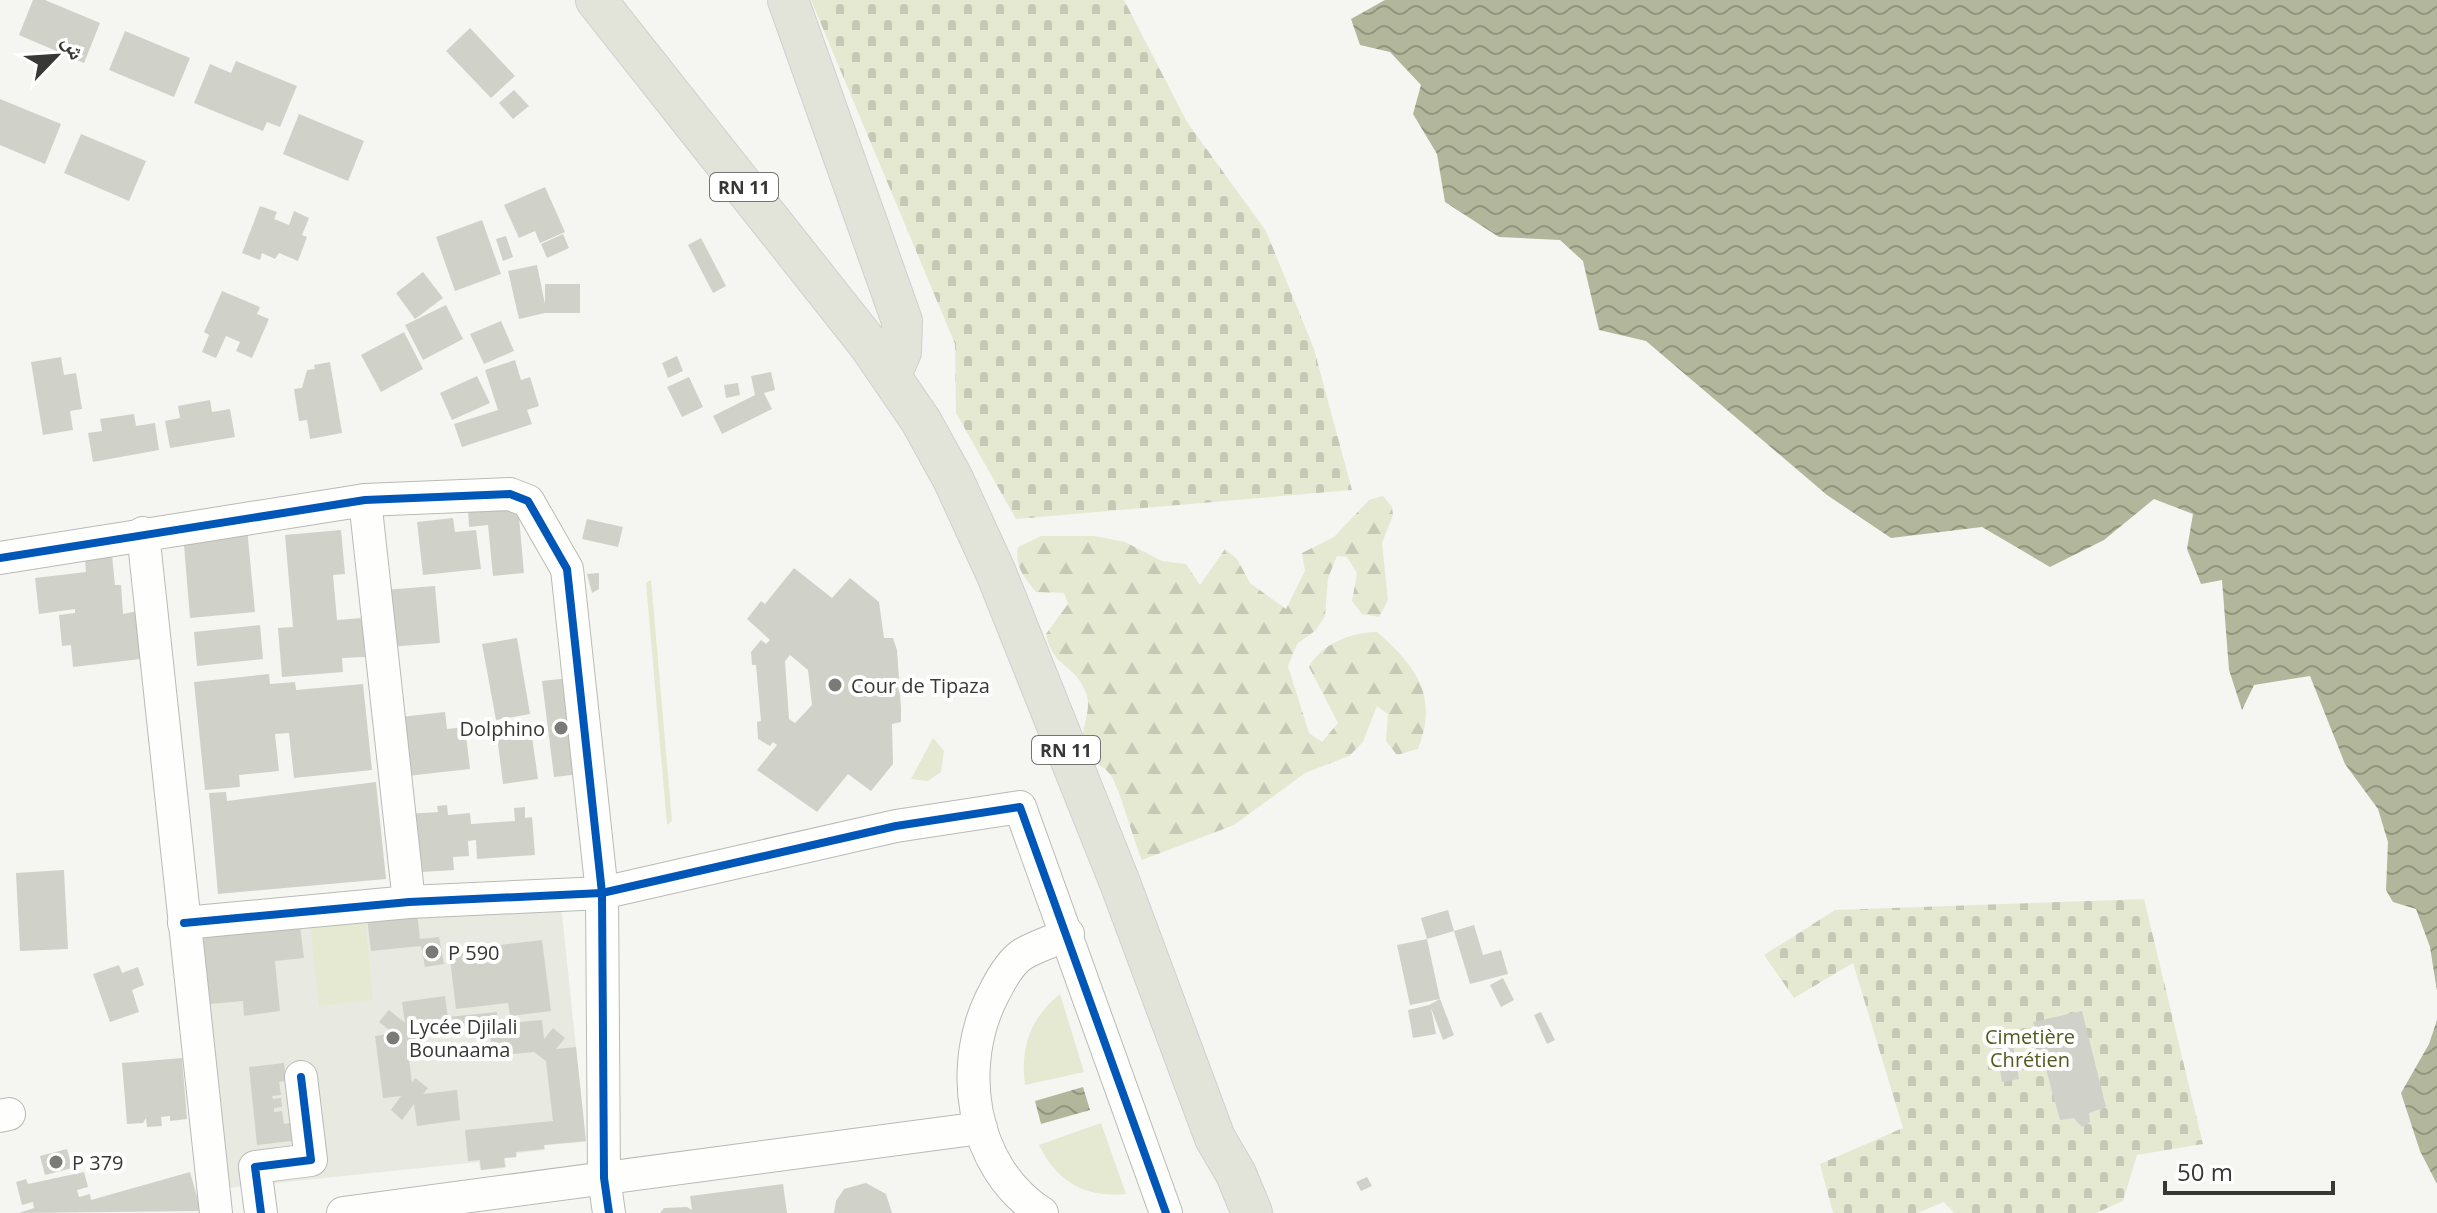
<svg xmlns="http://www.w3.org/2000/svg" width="2437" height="1213" font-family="'Open Sans','Noto Naskh Arabic',sans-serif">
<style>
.built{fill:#e8e9e0}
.forest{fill:url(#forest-firs)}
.cemetery{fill:url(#cemetery-stones)}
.garden{fill:#e5e9d2}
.water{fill:url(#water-waves)}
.building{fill:#d0d1c8;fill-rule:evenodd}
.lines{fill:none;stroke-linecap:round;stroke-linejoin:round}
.minor-casing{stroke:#b9bab6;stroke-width:34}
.major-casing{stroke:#cfd0ce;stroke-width:42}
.minor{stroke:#fefefd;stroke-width:32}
.major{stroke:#e2e3d9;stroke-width:40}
.cycleway-casing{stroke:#fff;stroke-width:13}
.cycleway{stroke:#0057b8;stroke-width:8}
.poi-dot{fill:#7a7b77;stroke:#fff;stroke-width:3}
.labels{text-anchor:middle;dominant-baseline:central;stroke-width:8;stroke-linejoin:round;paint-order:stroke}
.shield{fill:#fff;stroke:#747472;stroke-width:2}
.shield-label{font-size:18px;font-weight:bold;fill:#383936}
.poi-label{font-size:20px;fill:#383936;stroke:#fff;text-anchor:start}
.park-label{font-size:20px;fill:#545a1e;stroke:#fff}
</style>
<defs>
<pattern id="forest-firs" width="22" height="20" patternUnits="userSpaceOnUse" patternTransform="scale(2)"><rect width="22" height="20" fill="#e5e9d2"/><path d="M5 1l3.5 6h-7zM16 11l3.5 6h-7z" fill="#c5c9b5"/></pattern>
<pattern id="cemetery-stones" width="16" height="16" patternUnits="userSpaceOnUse" patternTransform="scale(2)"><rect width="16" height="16" fill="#e5e9d2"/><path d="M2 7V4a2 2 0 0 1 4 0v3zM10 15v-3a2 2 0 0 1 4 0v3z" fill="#c5c9b5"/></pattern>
<pattern id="water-waves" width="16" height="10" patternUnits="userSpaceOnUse" patternTransform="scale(2)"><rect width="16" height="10" fill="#b2b69a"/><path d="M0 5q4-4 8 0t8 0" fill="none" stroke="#92957e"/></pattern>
</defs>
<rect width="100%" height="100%" fill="#f5f6f1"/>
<polygon class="built" points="560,896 586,1142 545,1145 545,1150 517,1153 517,1157 505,1158 506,1168 480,1170 479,1162 227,1188 199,934"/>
<path class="forest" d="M1383 496 1392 507 1393 515 1382 543 1388 600 1379 617 1362 614 1352 601 1357 573 1347 557 1337 556 1328 578 1325 616 1316 630 1297 644 1288 666 1309 733 1322 742 1338 723 1309 667C1321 644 1352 632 1377 632 1416 666 1439 696 1418 749L1397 755 1386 741 1388 714 1377 706 1363 742 1349 756 1305 773 1234 825 1142 860C1133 840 1119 784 1109 773 1103 765 1090 762 1085 753 1075 736 1094 713 1086 693 1075 663 1053 669 1046 634L1068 604 1064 593 1036 592C1024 577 1014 566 1018 547L1041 536H1094L1125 542 1162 561 1186 564 1200 585 1225 549 1237 559 1250 583 1286 609 1305 571 1302 553 1334 537 1369 500Z"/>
<g class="cemetery">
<polygon points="811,0 1124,0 1187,122 1266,231 1314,349 1352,490 1016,519 956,413 955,344"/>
<polygon points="2144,899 2203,1144 2137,1155 2123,1201 2096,1213 1954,1213 1944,1202 1917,1213 1833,1213 1820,1164 1903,1128 1853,963 1794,998 1764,955 1835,910"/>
</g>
<g class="garden">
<polygon points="651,580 672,821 667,825 646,583"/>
<polygon points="933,738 944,751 941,772 928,781 911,779"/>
<polygon points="365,919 373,1000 319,1006 310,925"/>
<path d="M1060 994 1084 1072 1025 1085C1020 1048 1030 1018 1060 994Z"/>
<path d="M1101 1123 1126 1194C1085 1198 1057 1182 1039 1145Z"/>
</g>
<g class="water">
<polygon points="1385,0 2437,0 2437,991 2430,947 2416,909 2393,902 2386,890 2388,842 2378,809 2345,764 2310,676 2254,685 2242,710 2229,670 2222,580 2201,584 2187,549 2193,514 2154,499 2104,540 2050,567 1982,527 1891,538 1827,495 1646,341 1599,330 1583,261 1560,240 1499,237 1445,202 1437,154 1413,114 1421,85 1390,52 1360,45 1351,19"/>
<polygon points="2437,1020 2437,1184 2420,1151 2401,1093 2429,1044"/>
<polygon points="1083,1087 1090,1110 1041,1124 1035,1101"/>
</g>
<g class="building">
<polygon points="33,0 45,0 100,23 84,63 19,35"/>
<polygon points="470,28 515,76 491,98 446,51"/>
<polygon points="125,31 190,58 174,97 109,70"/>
<polygon points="236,61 297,86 280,127 267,122 263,131 194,103 210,64 231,73"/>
<polygon points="514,90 529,106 513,119 499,103"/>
<polygon points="0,99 61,124 45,164 0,145"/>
<polygon points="299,114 364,141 348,181 283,154"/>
<polygon points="81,134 146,161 129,201 64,173"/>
<polygon points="545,187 565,232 540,243 535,231 519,238 504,205"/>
<polygon points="260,206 277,212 274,219 289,225 294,211 309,218 302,235 307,237 298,261 279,253 275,259 262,253 260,260 242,253"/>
<polygon points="482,220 501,274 455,291 436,237"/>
<polygon points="563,234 569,248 547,258 541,244"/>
<polygon points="506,236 513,257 503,261 496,239"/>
<polygon points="701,238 726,286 713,293 688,245"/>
<polygon points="537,265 545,304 545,284 580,284 580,313 545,313 519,319 508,271"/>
<polygon points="423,272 443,298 415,319 396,293"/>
<polygon points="222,291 260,307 257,314 269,319 252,358 236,351 240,342 226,336 216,358 202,352 209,335 204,332"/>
<polygon points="446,305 463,339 423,360 405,325"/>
<polygon points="501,321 514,351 484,364 470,334"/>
<polygon points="404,332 423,369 381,392 361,355"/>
<polygon points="677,356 683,371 668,378 662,363"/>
<polygon points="61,357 64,375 76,373 82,409 70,411 73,430 43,435 31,362"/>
<polygon points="515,360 521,380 530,377 539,406 527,410 532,424 462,447 454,424 498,410 485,370"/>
<polygon points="330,362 342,433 310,439 307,420 299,421 294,389 302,388 307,370 315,369 314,365"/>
<polygon points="771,372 775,390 764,393 772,409 722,434 713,416 755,395 751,376"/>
<polygon points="477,376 490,403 452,420 440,393"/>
<polygon points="689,377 703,407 682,417 667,387"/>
<polygon points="738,383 740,395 726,398 724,385"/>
<polygon points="210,400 212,412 230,409 235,437 170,448 165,421 180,418 178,406"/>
<polygon points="134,414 136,426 155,423 159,450 93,462 88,433 102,431 100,419"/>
<polygon points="518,506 524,573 493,576 488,525 469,527 468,510"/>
<polygon points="453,518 455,532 476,530 481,569 423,575 417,522"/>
<polygon points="587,519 623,527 618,547 582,539"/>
<polygon points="247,528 255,612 190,618 183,533"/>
<polygon points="341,530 345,574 333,575 337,620 362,618 365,657 342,658 343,672 282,677 278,628 293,627 285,535"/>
<polygon points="111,545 115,585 121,585 123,614 143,610 149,658 73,667 71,645 62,646 59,615 75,613 75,609 39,614 35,578 86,572 84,549"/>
<path d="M794 568 832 598 850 578 879 602 884 638H893L897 650 901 708V722L892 724 893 764 871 791 848 774 817 812 757 770 777 745 773 742 770 746 758 739 757 722 761 721 756 665H752L751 652 761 640 766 644 770 640 747 619 761 601 765 604ZM790 655 808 670 812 705 795 723 789 719 785 661Z"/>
<polygon points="599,573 599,589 592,593 587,574"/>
<polygon points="435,586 440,643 389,647 384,590"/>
<polygon points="260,625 263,659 197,666 194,632"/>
<polygon points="517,638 530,714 496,720 482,644"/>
<polygon points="269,674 270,684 295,682 296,690 363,684 372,770 294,778 289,733 275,734 279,771 239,775 240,787 205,790 194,682"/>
<polygon points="569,678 580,774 554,777 542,681"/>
<polygon points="445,712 447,729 465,727 470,769 407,776 392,718"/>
<polygon points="530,723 538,779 503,784 496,728"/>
<polygon points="376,782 386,879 218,894 209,793 226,792 227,801"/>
<polygon points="447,805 448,815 470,813 471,824 515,821 514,808 525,807 525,818 532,817 535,855 477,859 476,840 468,841 469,856 453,857 454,870 421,872 407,814 438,812 437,806"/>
<polygon points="64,870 68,949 20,951 16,873"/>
<polygon points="1448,910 1454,931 1474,925 1483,955 1501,950 1508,974 1470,984 1454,931 1427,939 1421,918"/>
<polygon points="417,913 420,939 439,937 444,964 425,967 421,946 371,951 367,918"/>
<polygon points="300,926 304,958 275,961 280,1011 244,1016 243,1001 210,1004 203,936"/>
<polygon points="1427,939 1440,999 1454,1035 1443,1040 1431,1008 1436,1034 1413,1038 1408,1010 1429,1005 1440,999 1410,1005 1397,945"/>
<polygon points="542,940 551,1011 510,1016 508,1003 456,1009 449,951"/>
<polygon points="119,965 122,973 138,967 144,985 132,990 139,1012 110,1022 93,974"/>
<polygon points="1503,978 1514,1000 1501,1007 1490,985"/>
<polygon points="445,996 448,1017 497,1012 498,1024 542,1020 544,1039 553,1028 565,1038 556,1049 576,1047 586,1141 544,1145 544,1149 516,1152 516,1157 504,1158 505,1167 481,1170 480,1160 468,1161 465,1130 553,1121 546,1061 534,1052 493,1056 489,1023 416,1031 421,1035 411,1047 407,1044 412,1083 415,1078 428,1088 423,1094 457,1090 460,1120 417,1126 414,1104 402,1120 391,1110 401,1096 383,1098 375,1036 393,1033 379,1022 389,1010 405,1023 402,1002"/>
<polygon points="2082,1011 2106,1107 2089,1113 2090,1122 2082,1127 2074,1118 2060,1120 2033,1022"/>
<polygon points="1541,1012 1555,1040 1547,1044 1534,1015"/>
<polygon points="2013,1045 2019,1079 2002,1082 1996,1048"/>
<polygon points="182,1058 187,1119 170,1121 170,1116 161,1117 162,1126 147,1127 146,1118 143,1123 127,1124 122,1063"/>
<polygon points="284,1063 286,1081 279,1082 281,1095 272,1096 273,1099 281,1098 282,1107 274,1108 274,1112 282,1111 284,1124 298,1122 300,1140 257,1145 249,1067"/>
<polygon points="67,1149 72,1168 45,1175 40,1156"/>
<polygon points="84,1172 88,1187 77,1190 79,1197 90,1194 91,1200 190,1172 201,1211 19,1213 34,1208 33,1202 22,1205 16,1182 26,1179 28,1184"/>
<polygon points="1367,1177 1372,1186 1361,1191 1356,1182"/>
<polygon points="866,1183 886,1194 892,1213 834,1213 836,1201 844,1189"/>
<polygon points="783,1184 787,1213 660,1213 664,1208 687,1207 692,1210 690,1196"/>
</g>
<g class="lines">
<g class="minor-casing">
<g id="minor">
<polyline points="365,500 409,902"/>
<polyline points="143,533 216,1213"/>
<polyline points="0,558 365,500 510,494 528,501 567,569 602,893 604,1178 609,1213"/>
<polyline points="184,923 409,902 602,893 896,826 1020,807 1166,1213"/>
<polyline points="0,1116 9,1114"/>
<polyline points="261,1213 255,1167 311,1160 301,1077"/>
<polyline points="343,1213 981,1128"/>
<path d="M1042 1213C970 1167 956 1064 994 993 1000 981 1011 961 1023 954 1036 946 1054 941 1068 934"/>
</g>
</g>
<g class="major-casing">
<g id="major">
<polyline points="596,0 869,345 921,421 953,479 996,573 1120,883 1215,1138 1236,1174 1252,1213"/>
<polyline points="788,0 902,321 901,352 891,375"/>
</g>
</g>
<use href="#minor" class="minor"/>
<use href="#major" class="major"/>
<g class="cycleway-casing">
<g id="cycleway">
<polyline points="0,558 365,500 510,494 528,501 567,569 602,893 604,1178 609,1213"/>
<polyline points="184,923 409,902 602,893 896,826 1020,807 1166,1213"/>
<polyline points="261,1213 255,1167 311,1160 301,1077"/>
</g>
</g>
<use href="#cycleway" class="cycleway"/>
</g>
<g class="poi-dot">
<circle cx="835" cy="685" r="8"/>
<circle cx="561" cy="728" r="8"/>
<circle cx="432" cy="952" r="8"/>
<circle cx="393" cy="1038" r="8"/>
<circle cx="56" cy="1162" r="8"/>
</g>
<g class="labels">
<g class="shield">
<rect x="710" y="173" width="68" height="28" rx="6"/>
<rect x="1032" y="736" width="68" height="28" rx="6"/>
</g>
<g class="shield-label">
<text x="744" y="187">RN 11</text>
<text x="1066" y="750">RN 11</text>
</g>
<g class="poi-label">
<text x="851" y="685">Cour de Tipaza</text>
<text x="545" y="728" text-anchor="end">Dolphino</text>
<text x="448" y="952">P 590</text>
<text x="409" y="1026">Lycée Djilali<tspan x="409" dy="23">Bounaama</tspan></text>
<text x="72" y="1162">P 379</text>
</g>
<g class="park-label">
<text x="2030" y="1036">Cimetière<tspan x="2030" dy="23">Chrétien</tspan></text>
</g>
</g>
<g transform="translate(56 56) rotate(65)" stroke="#ffffff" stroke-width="6" paint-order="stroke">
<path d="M0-6L14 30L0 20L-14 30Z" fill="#383936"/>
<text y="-12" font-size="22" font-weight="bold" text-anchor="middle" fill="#383936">ش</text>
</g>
<path d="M2165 1181v12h168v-12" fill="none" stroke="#383936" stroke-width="4"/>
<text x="2177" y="1181" font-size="24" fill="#383936" stroke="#ffffff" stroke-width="6" paint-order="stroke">50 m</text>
</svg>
